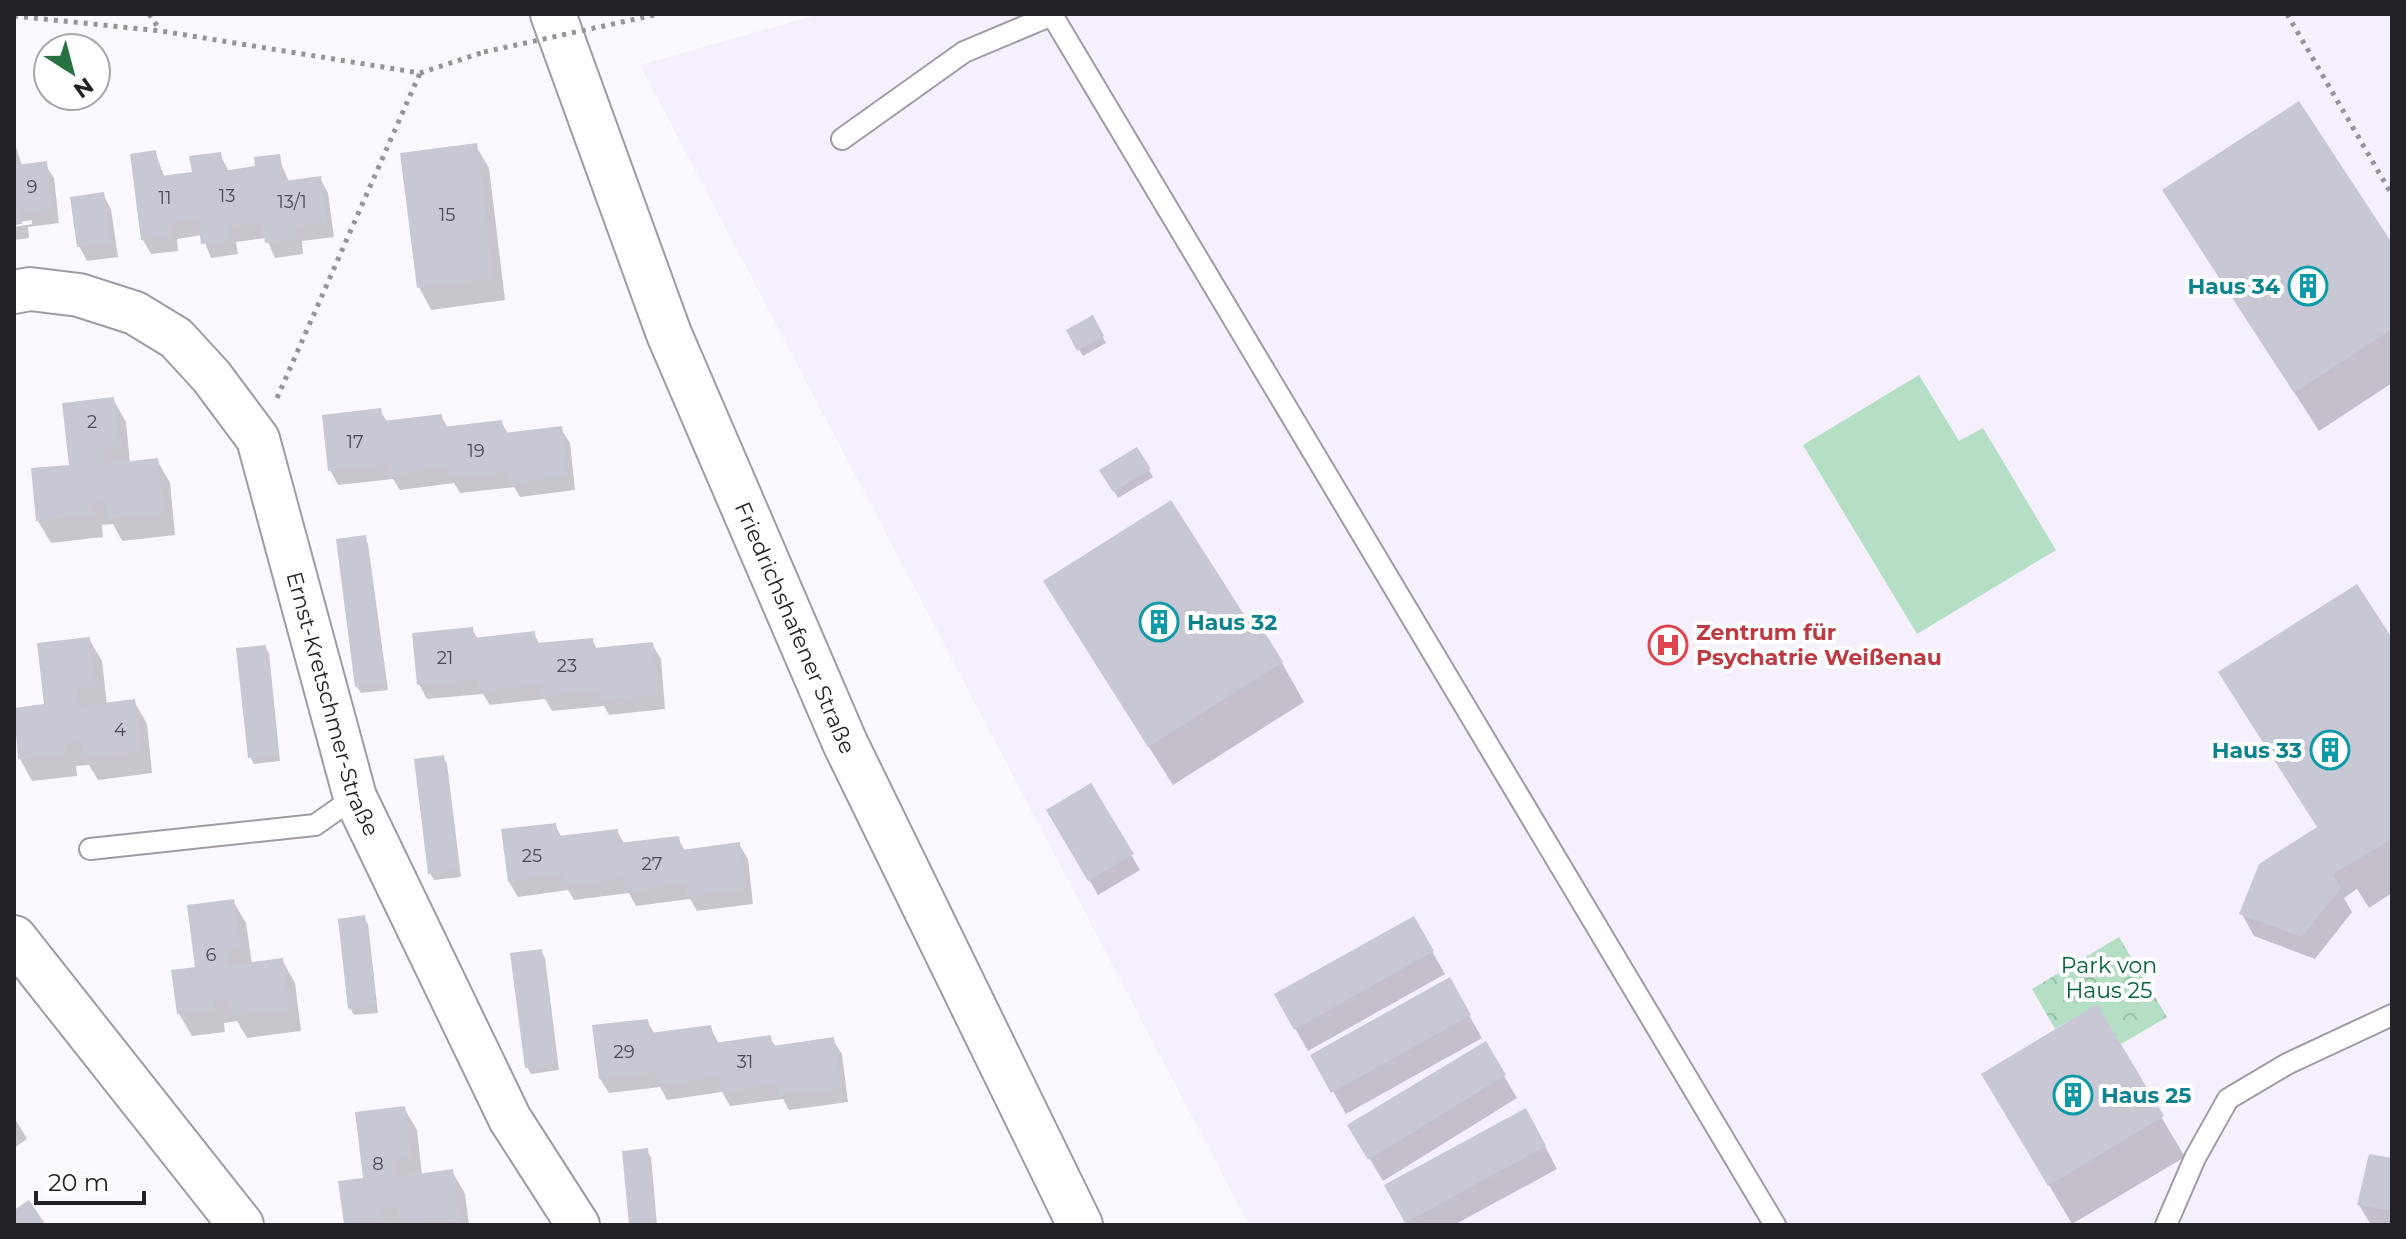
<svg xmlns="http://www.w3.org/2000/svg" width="2406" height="1239" font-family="Montserrat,sans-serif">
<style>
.built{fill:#f6effe}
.park{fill:url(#park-crowns)}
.pitch{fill:#b4dfc4}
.shadow{fill:#0003}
.building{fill:#c7c8d4}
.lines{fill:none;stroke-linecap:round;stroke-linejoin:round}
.service-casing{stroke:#9f9aa5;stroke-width:24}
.minor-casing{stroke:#9f9aa5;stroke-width:46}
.tertiary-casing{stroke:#9f9aa5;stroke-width:48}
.secondary-casing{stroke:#9f9aa5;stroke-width:48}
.path{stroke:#969499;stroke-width:5;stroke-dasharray:4 6;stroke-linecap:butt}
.service{stroke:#fff;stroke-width:20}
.minor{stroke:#fff;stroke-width:42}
.tertiary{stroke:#fff;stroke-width:44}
.secondary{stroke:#fff;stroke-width:44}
.path-bridge{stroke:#969499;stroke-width:5;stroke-dasharray:4 6;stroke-linecap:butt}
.labels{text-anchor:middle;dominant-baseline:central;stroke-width:8;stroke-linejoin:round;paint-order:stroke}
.number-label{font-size:18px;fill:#4c4b51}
.culture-label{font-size:22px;font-weight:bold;fill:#0d838f;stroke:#fff;text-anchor:end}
.street-label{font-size:22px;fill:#232125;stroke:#fff}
.health-label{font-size:22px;font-weight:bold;fill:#be3a42;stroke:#fff;text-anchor:start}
.park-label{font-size:22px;fill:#03613b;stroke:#fff}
</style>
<defs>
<pattern id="park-crowns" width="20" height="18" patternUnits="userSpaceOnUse" patternTransform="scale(2)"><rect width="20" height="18" fill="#b4dfc4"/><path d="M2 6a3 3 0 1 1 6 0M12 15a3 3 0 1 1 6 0" fill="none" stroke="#9abfa8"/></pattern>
</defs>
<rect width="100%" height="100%" fill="#fbf8ff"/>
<polygon class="built" points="820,14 2392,14 2392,1225 1249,1225 640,65"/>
<polygon class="park" points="2119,937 2167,1017 2121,1044 2097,1005 2055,1029 2032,989"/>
<polygon class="pitch" points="1919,375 1959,441 1983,428 2056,550 1917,634 1803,445"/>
<g class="shadow">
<polygon points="14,140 22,166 45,164 54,178 59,223 28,227 29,238 14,240 14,227 32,224 32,220 14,223"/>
<polygon points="476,146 489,168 505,300 431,310 419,287"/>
<polygon points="155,152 165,178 194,174 220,154 229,172 257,168 278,156 289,182 320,178 328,193 334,237 302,241 303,254 275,258 266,238 236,242 238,254 211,258 202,235 177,239 178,251 151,254 143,240"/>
<polygon points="2165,191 2392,246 2392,383 2319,431"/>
<polygon points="103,194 111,209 118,257 87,261 79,246"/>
<polygon points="1092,318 1106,343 1083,356 1069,331"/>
<polygon points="113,399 126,422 130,463 157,460 170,483 175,535 122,541 113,524 102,525 103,537 51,543 38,521"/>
<polygon points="380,410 387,422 441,416 448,428 501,422 509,435 561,429 570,443 575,490 520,497 514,487 460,493 454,483 400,490 393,479 338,485 330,470"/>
<polygon points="1136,449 1153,477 1118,498 1102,470"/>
<polygon points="365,537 368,544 388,690 361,693 357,687"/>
<polygon points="1069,621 1249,627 1282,663 1304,702 1173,785"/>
<polygon points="472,629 478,639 534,634 540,645 592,640 597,649 652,644 661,659 665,709 609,715 604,706 552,711 545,699 490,705 483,694 427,699 419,684"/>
<polygon points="89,639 102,661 107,705 134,701 147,724 152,773 98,780 89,765 76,766 77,776 32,781 20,759 14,710 46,706"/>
<polygon points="2392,642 2392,893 2369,908 2357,889 2344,898 2352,912 2315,959 2254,936 2242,914 2318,828 2244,712"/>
<polygon points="265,647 269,653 280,761 254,764 250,757"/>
<polygon points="443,757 447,764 461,877 434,880 430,873"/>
<polygon points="1090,785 1140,870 1098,895 1049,810"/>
<polygon points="555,825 562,838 617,831 625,845 678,838 685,851 739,844 748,859 753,904 697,911 690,899 636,906 629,893 574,900 568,890 518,897 509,882"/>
<polygon points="233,901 246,923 252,964 282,960 295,983 301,1031 247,1038 237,1021 224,1023 225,1032 192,1036 179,1014"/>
<polygon points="364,918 368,924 378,1013 354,1015 350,1008"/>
<polygon points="1413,918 1445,974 1308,1051 1276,995"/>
<polygon points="541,951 545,958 559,1070 531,1074 527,1067"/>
<polygon points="1449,980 1482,1038 1346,1114 1313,1056"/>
<polygon points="2096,1007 2185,1157 2072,1224 2007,1114"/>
<polygon points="647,1021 655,1034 710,1027 719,1044 770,1038 776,1047 833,1040 842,1054 848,1102 789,1110 783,1099 730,1106 722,1092 667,1100 660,1087 609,1093 600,1079"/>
<polygon points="1485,1044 1517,1098 1383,1181 1350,1126"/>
<polygon points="404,1108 417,1130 422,1175 452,1171 465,1194 469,1225 346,1224"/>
<polygon points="14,1117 27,1139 14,1148"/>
<polygon points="1538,1133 1557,1169 1454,1225 1408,1225 1387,1186"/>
<polygon points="647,1151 651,1157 657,1225 631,1225"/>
<polygon points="2392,1160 2392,1225 2371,1225 2359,1205"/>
</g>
<g class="building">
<polygon points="2299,101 2392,243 2392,329 2294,393 2162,190"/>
<polygon points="477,143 493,278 417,288 400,153"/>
<polygon points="156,150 160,176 192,172 189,156 221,152 223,171 255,166 254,157 280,154 284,181 321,176 327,222 295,226 296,239 265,243 262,223 229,227 231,240 201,244 198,220 170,224 171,237 141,240 130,154"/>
<polygon points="14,158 17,165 47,161 52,208 21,212 22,224 14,225"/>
<polygon points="104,192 111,242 77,247 70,197"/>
<polygon points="1093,315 1104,336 1077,351 1066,330"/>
<polygon points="114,397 120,447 104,449 105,464 158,458 164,513 108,519 106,502 90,503 92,515 36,521 31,468 69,465 62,403"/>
<polygon points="381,408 383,421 442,414 443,427 502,420 504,433 562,426 568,476 510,483 508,472 449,479 448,468 389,475 388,464 328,471 322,415"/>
<polygon points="1137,447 1151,469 1113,492 1099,470"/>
<polygon points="1171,500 1250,624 1257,620 1283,662 1148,747 1043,581"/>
<polygon points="366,535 385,683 355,687 336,539"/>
<polygon points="2357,584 2392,638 2392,839 2333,874 2341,888 2302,937 2239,914 2259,864 2317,827 2218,672"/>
<polygon points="473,627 474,638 535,631 536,643 593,638 594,648 653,642 658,695 599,700 598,691 542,697 540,685 479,691 478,679 417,685 412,633"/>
<polygon points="90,637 96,687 77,689 79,706 135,699 141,751 84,758 82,742 65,744 66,754 18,759 14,708 44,704 37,643"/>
<polygon points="266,645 278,755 248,758 236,648"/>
<polygon points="444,755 459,870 428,874 414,759"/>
<polygon points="1091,783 1134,854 1088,881 1046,810"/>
<polygon points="556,823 558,836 618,829 619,843 679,836 681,850 740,842 746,889 687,897 685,884 625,892 624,878 564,886 562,875 508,882 501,829"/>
<polygon points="234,899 241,949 227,951 229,965 283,958 289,1009 232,1017 229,999 213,1001 214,1010 177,1014 171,970 195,967 187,905"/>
<polygon points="365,915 376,1006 348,1009 338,919"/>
<polygon points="1414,916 1434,951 1294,1030 1274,994"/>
<polygon points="542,949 557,1064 525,1068 510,953"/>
<polygon points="1450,977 1471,1015 1331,1093 1310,1055"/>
<polygon points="2097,1004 2164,1116 2048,1186 1981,1074"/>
<polygon points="648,1019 650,1033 711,1025 714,1043 771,1035 772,1046 834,1037 841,1088 779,1096 777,1084 720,1092 718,1077 657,1086 655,1072 599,1079 592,1025"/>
<polygon points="1486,1041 1506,1075 1368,1160 1347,1125"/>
<polygon points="405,1106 411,1157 394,1159 396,1177 453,1169 459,1220 400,1225 398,1207 382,1209 383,1220 344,1224 338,1181 363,1178 355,1112"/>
<polygon points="1526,1108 1546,1146 1405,1223 1384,1185"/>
<polygon points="648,1148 655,1225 629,1225 622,1151"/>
<polygon points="2369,1154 2392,1158 2392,1211 2357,1205"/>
<polygon points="29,1200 46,1225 14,1225 14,1210"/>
</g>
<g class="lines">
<g class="service-casing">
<g id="service">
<polyline points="842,139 964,52 1052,15 1775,1225"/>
<polyline points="90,849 315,825 355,797"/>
<polyline points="2166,1225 2195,1158 2228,1099 2287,1064 2392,1015"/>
</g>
</g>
<g class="minor-casing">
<g id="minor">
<path id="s1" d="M14 292 30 289 79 295 135 313 176 338 211 376 258 439 355 797 510 1119 578 1225"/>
</g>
</g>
<g class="tertiary-casing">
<polyline id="tertiary" points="14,938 241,1225"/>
</g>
<g class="secondary-casing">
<g id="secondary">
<path id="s2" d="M553 14 669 334 845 743 1080 1225"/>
</g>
</g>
<g class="path">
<polyline points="149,14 160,30"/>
<polyline points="2287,14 2392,195"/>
<polyline points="14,16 161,31 420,73 484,52"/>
<polyline points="277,398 420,73"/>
</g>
<use href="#service" class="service"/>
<use href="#minor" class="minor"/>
<use href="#tertiary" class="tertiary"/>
<use href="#secondary" class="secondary"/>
<polyline class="path-bridge" points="484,52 659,14"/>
</g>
<defs>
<g id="building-ring" transform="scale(2)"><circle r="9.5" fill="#fff" stroke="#0f9aa8" stroke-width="1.5"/><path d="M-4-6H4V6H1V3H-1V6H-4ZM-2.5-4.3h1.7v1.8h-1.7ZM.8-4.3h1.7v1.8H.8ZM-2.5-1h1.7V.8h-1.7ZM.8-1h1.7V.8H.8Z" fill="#0f9aa8"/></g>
<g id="hospital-ring" transform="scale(2)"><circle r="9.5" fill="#fff" stroke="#e0444e" stroke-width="1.5"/><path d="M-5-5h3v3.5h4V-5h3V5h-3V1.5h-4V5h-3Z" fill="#e0444e"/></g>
</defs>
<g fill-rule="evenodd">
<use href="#building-ring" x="2308" y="286"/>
<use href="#building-ring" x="1159" y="622"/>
<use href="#hospital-ring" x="1668" y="645"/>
<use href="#building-ring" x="2330" y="750"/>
<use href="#building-ring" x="2073" y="1095"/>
</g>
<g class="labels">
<g class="number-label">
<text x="32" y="187">9</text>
<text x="227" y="196">13</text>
<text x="165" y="198">11</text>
<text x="292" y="202">13/1</text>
<text x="447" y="215">15</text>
<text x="92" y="422">2</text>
<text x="355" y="442">17</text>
<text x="476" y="451">19</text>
<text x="445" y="658">21</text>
<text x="567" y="666">23</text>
<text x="120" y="730">4</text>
<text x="532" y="856">25</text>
<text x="652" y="864">27</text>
<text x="211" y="955">6</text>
<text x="624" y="1052">29</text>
<text x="745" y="1062">31</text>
<text x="378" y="1164">8</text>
</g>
<g class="culture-label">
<text x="2280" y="286">Haus 34</text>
<text x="1187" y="622" text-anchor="start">Haus 32</text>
<text x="2302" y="750">Haus 33</text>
<text x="2101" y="1095" text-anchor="start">Haus 25</text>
</g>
<g class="street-label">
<text stroke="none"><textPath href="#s2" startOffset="660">Friedrichshafener Straße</textPath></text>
<text stroke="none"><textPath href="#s1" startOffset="578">Ernst-Kretschmer-Straße</textPath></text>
</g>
<g class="health-label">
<text x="1696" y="632">Zentrum für<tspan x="1696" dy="25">Psychatrie Weißenau</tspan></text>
</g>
<g class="park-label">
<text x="2109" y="965">Park von<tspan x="2109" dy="25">Haus 25</tspan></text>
</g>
</g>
<rect width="2406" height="1239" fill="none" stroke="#232125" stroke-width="32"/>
<g transform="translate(72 72) rotate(144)"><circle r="38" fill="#ffffff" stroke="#a7a6a8" stroke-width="2"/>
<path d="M0-6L14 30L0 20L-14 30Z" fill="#277240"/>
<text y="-12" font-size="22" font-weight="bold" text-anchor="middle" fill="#232125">N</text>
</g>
<path d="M36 1191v12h108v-12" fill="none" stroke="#232125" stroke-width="4"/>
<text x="48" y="1191" font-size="24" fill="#232125" stroke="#ffffff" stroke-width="6" paint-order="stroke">20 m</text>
</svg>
